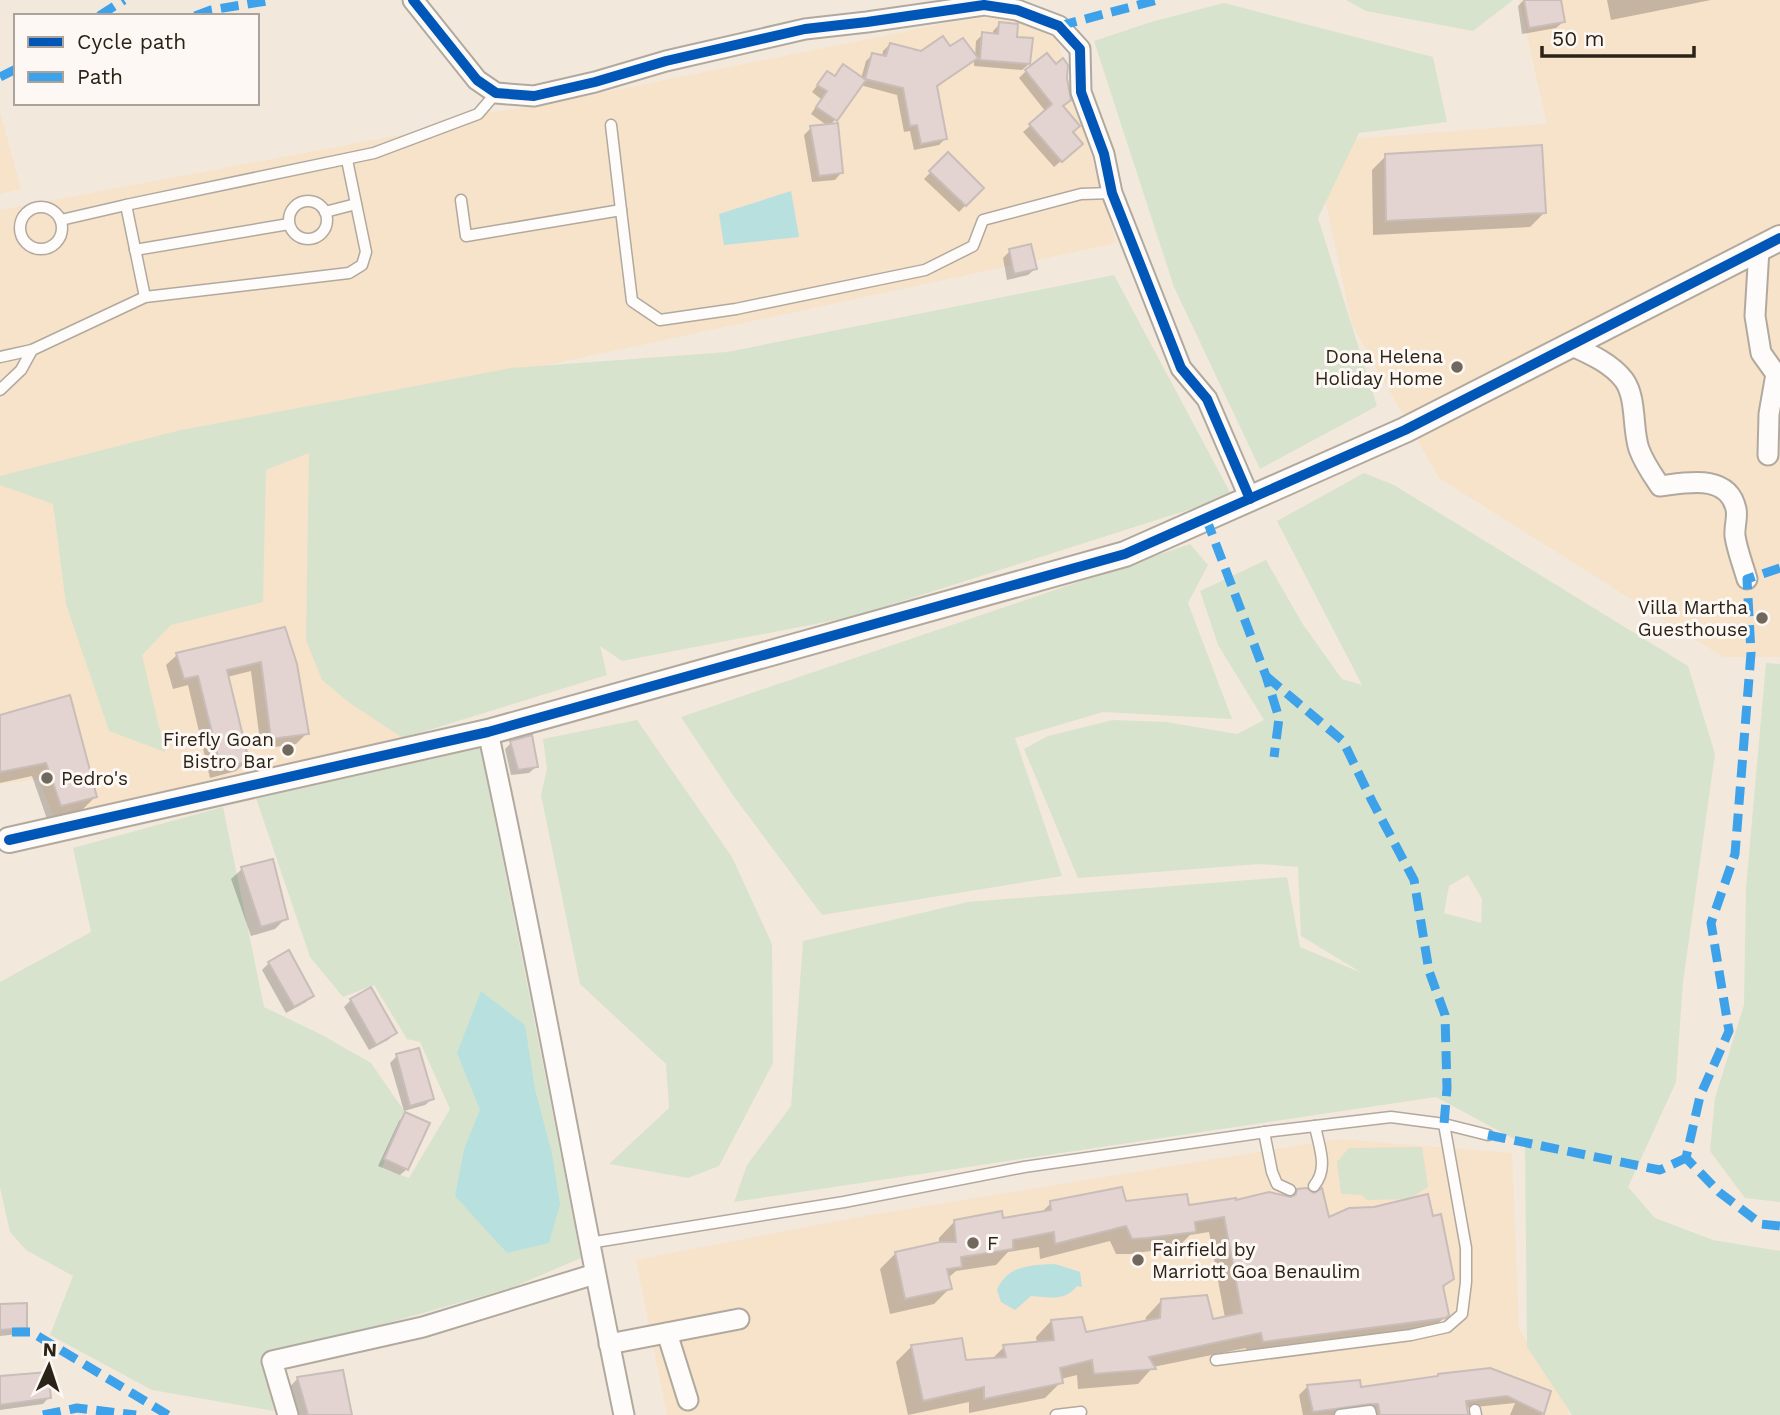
<svg xmlns="http://www.w3.org/2000/svg" width="1780" height="1415" font-family="'Work Sans',sans-serif">
<style>
.built{fill:#f7e2ca}
.green{fill:#d8e3ce;fill-rule:evenodd}
.water{fill:#b8e0df}
.shadow{fill:#0003}
.building{fill:#e3d4d1;stroke:#c9bdb9;stroke-width:2}
.lines{fill:none;stroke-linecap:round;stroke-linejoin:round}
.service-casing{stroke:#b2a99e;stroke-width:13}
.minor-casing{stroke:#b2a99e;stroke-width:23}
.tertiary-casing{stroke:#b2a99e;stroke-width:28}
.service{stroke:#fdfcfa;stroke-width:10}
.minor{stroke:#fdfcfa;stroke-width:19}
.tertiary{stroke:#fdfcfa;stroke-width:24}
.quiet{stroke:#3ea2ea;stroke-width:9;stroke-dasharray:18 9;stroke-linecap:butt}
.cycleway-casing{stroke:#fdf8f3;stroke-width:15}
.cycleway{stroke:#0057b8;stroke-width:10}
.poi-dot{fill:#71685d;stroke:#fdf8f3;stroke-width:2.5}
.labels{text-anchor:middle;dominant-baseline:central;stroke-width:6;stroke-linejoin:round;paint-order:stroke}
.poi-label{font-size:19px;fill:#2b2318;stroke:#fdf8f3;text-anchor:end}
</style>
<rect width="100%" height="100%" fill="#f3e8dc"/>
<g class="built">
<polygon points="1519,0 1780,0 1780,657 1723,657 1439,478 1352,325 1313,142 1547,124"/>
<polygon points="1004,15 1057,39 1116,243 315,415 404,737 54,818 39,779 0,784 0,210 411,133 478,114 537,106 947,23"/>
<polygon points="0,112 21,189 0,194"/>
<polygon points="1338,1139 1512,1153 1519,1329 1567,1407 1569,1415 667,1415 636,1260 853,1218"/>
</g>
<g class="green">
<polygon points="1346,0 1513,0 1473,31 1366,11"/>
<polygon points="1224,3 1433,57 1447,122 1359,133 1318,218 1377,406 1260,469 1174,287 1094,41 1151,22"/>
<polygon points="1114,275 1232,496 852,617 622,661 600,646 607,675 403,738 351,704 322,680 306,640 309,453 266,470 263,602 171,625 142,655 165,752 109,731 66,604 53,504 0,485 0,476 181,430 511,368 727,352"/>
<path d="M1364 473 1394 485 1688 666 1715 754 1683 982 1676 1082 1628 1187 1655 1218 1713 1240 1780 1251V1415H1572L1527 1347 1525 1145 1436 1097 734 1202 747 1165 791 1106 803 941 968 902 1287 877 1300 947 1362 973 1301 936 1298 867 1259 864 1078 878 1024 749 1048 736 1113 720 1166 722 1237 734 1264 720 1218 645 1200 591 1266 560 1302 623 1342 679 1362 685 1277 521ZM1468 875 1482 899 1481 923 1444 913 1449 886Z"/>
<polygon points="1190,544 1208,565 1188,603 1232,719 1103,712 1015,738 1062,876 822,915 732,794 681,717"/>
<polygon points="1766,663 1780,664 1780,1202 1745,1198 1710,1151 1715,1098 1744,1005 1746,888"/>
<polygon points="637,720 732,857 772,944 773,1063 719,1166 688,1178 609,1164 669,1108 666,1064 580,984 541,795 547,769 543,739"/>
<polygon points="480,744 581,1258 511,1288 349,1334 265,1354 274,1411 152,1390 50,1335 73,1276 26,1250 10,1232 0,1188 0,982 91,932 73,848 223,807 264,1007 322,1035 371,1063 405,1112 382,1168 409,1178 450,1109 420,1042 407,1039 374,985 343,997 310,957 256,798"/>
<polygon points="1422,1147 1428,1187 1409,1199 1367,1200 1362,1195 1341,1194 1337,1162 1349,1148"/>
</g>
<g class="water">
<polygon points="791,191 799,237 724,245 719,214"/>
<polygon points="481,991 525,1025 535,1089 552,1154 560,1204 549,1243 507,1253 455,1196 464,1149 480,1110 457,1053"/>
<path d="M1055 1264 1080 1272 1082 1287 1077 1286C1064 1302 1050 1297 1031 1296L1015 1310 1001 1302 997 1290C1007 1265 1032 1265 1055 1264Z"/>
</g>
<g class="shadow">
<polygon points="1524,0 1559,0 1563,22 1556,28 1522,34 1518,6"/>
<polygon points="1607,0 1711,0 1611,20"/>
<polygon points="1000,24 1015,39 1029,64 1022,70 974,66 974,59 936,88 946,138 939,145 914,150 910,131 904,132 897,95 860,85 830,126 841,173 835,180 812,182 804,135 811,128 828,126 811,114 821,99 812,92 827,73 834,78 843,67 861,79 866,61 872,55 882,57 883,51 890,44 921,53 950,49 975,57 976,41 983,34 993,35 993,31"/>
<polygon points="1026,71 1061,107 1071,132 1074,150 1054,167 1023,132 1046,112 1019,78"/>
<polygon points="948,155 982,188 959,212 924,179"/>
<polygon points="1386,156 1544,213 1530,227 1373,235 1372,170"/>
<polygon points="1010,251 1035,269 1028,275 1007,280 1003,258"/>
<polygon points="284,629 307,733 296,744 261,749 251,671 227,677 247,761 236,771 210,778 188,685 173,689 166,665 177,655"/>
<polygon points="0,716 95,797 81,811 47,819 32,776 0,783"/>
<polygon points="511,743 536,767 529,773 511,775 505,749"/>
<polygon points="242,869 286,918 275,929 251,936 231,879"/>
<polygon points="269,963 312,995 306,1002 286,1013 262,970"/>
<polygon points="351,1000 395,1033 388,1040 369,1050 344,1007"/>
<polygon points="397,1056 432,1099 425,1105 404,1111 390,1063"/>
<polygon points="406,1114 407,1169 400,1175 378,1166 399,1121"/>
<polygon points="1298,1191 1328,1219 1453,1278 1442,1289 1448,1314 1428,1333 1248,1357 1246,1348 1153,1367 1138,1384 1078,1389 1077,1375 1061,1379 1061,1382 1045,1398 969,1413 969,1402 908,1415 896,1362 912,1346 964,1361 991,1360 1004,1347 1037,1343 1036,1337 1051,1321 1085,1334 1145,1323 1146,1317 1161,1301 1212,1321 1225,1318 1209,1232 1190,1235 1178,1247 1130,1254 1116,1254 1110,1241 1040,1259 1039,1247 1008,1252 996,1265 956,1271 948,1278 950,1288 934,1304 890,1314 880,1269 896,1253 939,1244 939,1238 954,1222 1001,1220 1040,1214 1051,1203 1125,1202 1188,1207 1290,1199"/>
<polygon points="0,1305 25,1327 19,1334 0,1336"/>
<polygon points="0,1374 0,1378 49,1397 43,1404 0,1410"/>
<polygon points="298,1378 350,1415 295,1415 288,1389"/>
<polygon points="1308,1386 1359,1389 1548,1394 1542,1415 1510,1415 1515,1403 1465,1408 1467,1415 1303,1415 1299,1395"/>
</g>
<g class="building">
<polygon points="1524,0 1561,0 1565,22 1529,28"/>
<polygon points="999,22 1018,24 1017,37 1033,38 1030,64 980,60 982,32 998,34"/>
<polygon points="943,36 950,46 963,38 978,58 937,86 947,139 921,144 917,125 910,126 903,88 865,79 872,53 886,56 890,43 921,51"/>
<polygon points="1047,53 1056,64 1063,58 1068,65 1067,78 1071,100 1063,106 1080,126 1073,132 1083,144 1062,162 1029,124 1052,104 1025,70"/>
<polygon points="843,64 866,80 837,121 816,107 827,91 817,85 827,71 835,76"/>
<polygon points="838,123 843,173 819,176 810,126"/>
<polygon points="1542,145 1546,213 1386,221 1385,154"/>
<polygon points="948,152 984,188 966,206 929,171"/>
<polygon points="1031,244 1037,269 1014,274 1009,249"/>
<polygon points="285,627 297,664 309,734 271,739 261,662 227,670 249,761 221,769 198,676 184,679 176,653"/>
<polygon points="70,695 97,797 61,806 46,763 0,772 0,715"/>
<polygon points="532,735 538,767 518,770 510,741"/>
<polygon points="273,859 288,919 261,927 241,867"/>
<polygon points="289,950 314,996 294,1007 268,962"/>
<polygon points="371,987 397,1033 376,1045 350,999"/>
<polygon points="419,1048 434,1099 410,1106 396,1054"/>
<polygon points="405,1112 430,1123 408,1170 384,1159"/>
<polygon points="1122,1187 1126,1201 1187,1194 1189,1205 1236,1198 1236,1200 1269,1192 1291,1197 1296,1194 1297,1189 1307,1188 1314,1193 1322,1188 1329,1217 1349,1208 1374,1207 1428,1194 1433,1216 1441,1214 1454,1279 1443,1286 1449,1315 1446,1318 1263,1342 1261,1333 1149,1357 1156,1369 1094,1374 1092,1360 1060,1368 1063,1383 984,1399 984,1387 923,1401 911,1345 962,1338 966,1360 1006,1357 1003,1345 1054,1340 1051,1320 1082,1317 1086,1332 1160,1318 1161,1299 1207,1295 1213,1319 1242,1313 1224,1217 1195,1222 1196,1232 1147,1238 1132,1239 1126,1226 1055,1244 1054,1232 1013,1240 1013,1249 961,1257 962,1267 947,1269 952,1289 905,1299 895,1252 940,1242 956,1242 954,1220 1002,1211 1003,1218 1051,1210 1050,1201"/>
<polygon points="27,1303 27,1328 0,1330 0,1304"/>
<polygon points="1490,1368 1551,1391 1544,1414 1507,1396 1466,1401 1468,1415 1380,1415 1378,1404 1370,1404 1313,1412 1307,1385 1360,1380 1361,1387 1438,1376 1438,1374"/>
<polygon points="343,1370 352,1415 308,1415 297,1377"/>
<polygon points="48,1372 51,1398 0,1405 0,1376"/>
</g>
<g class="lines">
<g class="service-casing">
<g id="service">
<polyline points="611,125 621,210"/>
<polyline points="461,200 466,236 621,210 632,301 660,320 736,309 925,270 973,246 983,220 1081,194 1112,193"/>
<circle cx="308" cy="220" r="19"/>
<circle cx="41" cy="228" r="21"/>
<polyline points="325,212 356,204"/>
<polyline points="61,220 126,205"/>
<polyline points="135,250 289,224"/>
<polyline points="145,297 126,205 374,153 478,114 496,93"/>
<polyline points="0,357 32,350 145,297 349,273 362,265 366,252 347,160"/>
<polyline points="0,390 21,370 32,350"/>
<polyline points="1264,1132 1272,1172 1277,1184 1290,1190"/>
<path d="M1314 1186C1329 1168 1319 1147 1315 1126"/>
<polyline points="589,1243 844,1202 1024,1167 1273,1131 1391,1117 1444,1124 1488,1135"/>
<polyline points="1216,1360 1411,1335 1447,1327 1462,1314 1466,1282 1466,1248 1444,1124"/>
<polyline points="1475,1410 1476,1415"/>
<polyline points="1056,1415 1081,1412"/>
<polyline points="1340,1415 1370,1411 1371,1415"/>
</g>
</g>
<g class="minor-casing">
<g id="minor">
<polyline points="413,0 477,80 496,93 534,96 595,82 666,61 805,29 867,22 984,5 1017,10 1059,26 1080,49 1081,92 1104,154 1112,193 1181,368 1207,399 1250,499"/>
<polyline points="1759,249 1755,316 1761,353 1776,374 1769,414 1768,455"/>
<path d="M1570 345C1590 354 1611 363 1624 380 1637 398 1632 429 1639 449 1644 463 1652 474 1660 486 1686 483 1728 473 1736 509 1738 517 1734 527 1735 536 1737 550 1743 565 1747 579"/>
<path d="M488 732C538 959 577 1188 624 1415"/>
<polyline points="667,1333 688,1400"/>
<polyline points="609,1344 739,1319"/>
<polyline points="288,1415 272,1361 423,1327 595,1274"/>
</g>
</g>
<g class="tertiary-casing">
<polyline id="tertiary" points="9,840 488,732 1125,554 1405,430 1780,238"/>
</g>
<use href="#service" class="service"/>
<use href="#minor" class="minor"/>
<use href="#tertiary" class="tertiary"/>
<g class="quiet">
<polyline points="99,16 124,0"/>
<polyline points="195,16 211,10 273,0"/>
<polyline points="1059,26 1157,0"/>
<polyline points="0,77 16,69"/>
<polyline points="1206,518 1266,676 1279,718 1274,757"/>
<polyline points="1780,568 1747,579 1751,653 1735,854 1711,923 1729,1031 1700,1096 1686,1158 1719,1192 1761,1224 1780,1226"/>
<polyline points="1266,676 1343,741 1372,801 1414,880 1429,971 1445,1015 1447,1088 1444,1124"/>
<polyline points="1488,1135 1660,1170 1686,1158"/>
<polyline points="12,1332 31,1332 168,1415"/>
<polyline points="43,1415 77,1408 136,1415"/>
</g>
<g class="cycleway-casing">
<g id="cycleway">
<polyline points="413,0 477,80 496,93 534,96 595,82 666,61 805,29 867,22 984,5 1017,10 1059,26 1080,49 1081,92 1104,154 1112,193 1181,368 1207,399 1250,499"/>
<polyline points="9,840 488,732 1125,554 1405,430 1780,238"/>
</g>
</g>
<use href="#cycleway" class="cycleway"/>
</g>
<g class="poi-dot">
<circle cx="1457" cy="367" r="7"/>
<circle cx="1762" cy="618" r="7"/>
<circle cx="288" cy="750" r="7"/>
<circle cx="47" cy="778" r="7"/>
<circle cx="973" cy="1243" r="7"/>
<circle cx="1138" cy="1260" r="7"/>
</g>
<g class="labels">
<g class="poi-label">
<text x="1443" y="356">Dona Helena<tspan x="1443" dy="22">Holiday Home</tspan></text>
<text x="1748" y="607">Villa Martha<tspan x="1748" dy="22">Guesthouse</tspan></text>
<text x="274" y="739">Firefly Goan<tspan x="274" dy="22">Bistro Bar</tspan></text>
<text x="61" y="778" text-anchor="start">Pedro's</text>
<text x="987" y="1243" text-anchor="start">F</text>
<text x="1152" y="1249" text-anchor="start">Fairfield by<tspan x="1152" dy="22">Marriott Goa Benaulim</tspan></text>
</g>
</g>
<rect x="14" y="14" width="245" height="91" fill="#fdf8f3" stroke="#a9a39b" stroke-width="2"/>
<rect x="28" y="37" width="35" height="10" fill="#0057b8" stroke="#a9a39b" stroke-width="2"/>
<text x="77" y="49" font-size="21" fill="#2b2318">Cycle path</text>
<rect x="28" y="72" width="35" height="10" fill="#3ea2ea" stroke="#a9a39b" stroke-width="2"/>
<text x="77" y="84" font-size="21" fill="#2b2318">Path</text>
<g transform="translate(49 1366) rotate(3)" stroke="#fdf8f3" stroke-width="5" paint-order="stroke">
<path d="M0-5L12 26L0 18L-12 26Z" fill="#2b2318"/>
<text y="-10" font-size="19" font-weight="bold" text-anchor="middle" fill="#2b2318">N</text>
</g>
<path d="M1542 46v10h152v-10" fill="none" stroke="#2b2318" stroke-width="3.5"/>
<text x="1552" y="46" font-size="21" fill="#2b2318" stroke="#fdf8f3" stroke-width="5" paint-order="stroke">50 m</text>
</svg>
